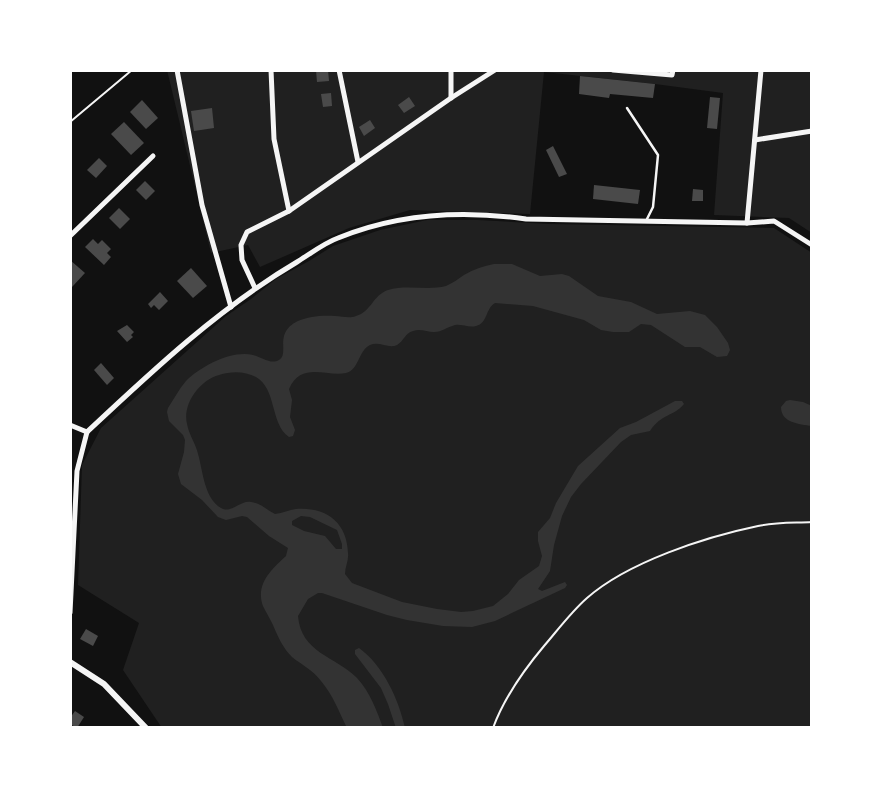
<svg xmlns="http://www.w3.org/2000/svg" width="882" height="798" font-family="'IBM Plex Sans',sans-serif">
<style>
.green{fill:#202020}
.water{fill:#333;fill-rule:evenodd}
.building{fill:#4a4a4a}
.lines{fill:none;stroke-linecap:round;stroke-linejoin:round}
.path{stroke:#f5f5f5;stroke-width:2}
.service{stroke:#f5f5f5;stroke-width:2.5}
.minor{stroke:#f5f5f5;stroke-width:5}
.tertiary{stroke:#f5f5f5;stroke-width:6}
</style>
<rect width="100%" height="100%" fill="#111"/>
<g class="green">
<polygon points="167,70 812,70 812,233 789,218 714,215 723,93 655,84 544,72 530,214 410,210 349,228 260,267 248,245 211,253"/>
<polygon points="427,220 478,220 549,224 774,228 812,253 812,728 162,728 123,670 139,623 78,585 82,465 101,428 226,316 251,299 276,279 309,261 333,246 380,230"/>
</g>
<g class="water">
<path d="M494 264H512L540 276 562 274 569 276 598 296 631 302 657 314 690 311 705 315 717 327 728 343 730 350 727 356 717 357 700 347H685L651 325 641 324 629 332H613L601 330 584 320 533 306 495 303C485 309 488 323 476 326 469 328 462 324 455 325 447 327 442 332 434 332 427 332 420 328 413 331 405 333 404 341 397 345 389 349 379 341 370 345 358 351 359 370 346 373 326 377 301 361 289 389L292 400 290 417 295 430 293 436 289 437C270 424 277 389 256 377 245 371 231 371 219 375 200 380 182 404 187 424 189 435 196 444 198 454 203 471 204 498 221 508 232 514 240 500 251 502 260 503 267 510 275 514 283 513 289 510 296 509 326 507 347 522 348 553 349 560 345 567 345 574L352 583 402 602 437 609 461 612 473 611 493 606 508 594 519 580 539 566 542 556 538 541V532L550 518 556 503 578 466 620 428 636 422 675 401H682L684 404C673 417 662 413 650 431L631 435 621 442 581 484 571 497 562 516 554 545 550 571 538 589 542 591 565 582 567 585 565 588 495 621 472 627 443 626 407 620 387 615 322 593H318L308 599 298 616C301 653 335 656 357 678 370 692 377 711 383 728H347C339 712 333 695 321 681 313 670 302 665 292 657 283 648 278 637 273 625 270 619 266 612 263 606 255 584 272 569 286 556L288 548 269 536 247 517 242 516 226 520 218 517 202 500 181 484 178 474 184 452 185 440 183 435 169 421 167 412 168 408C174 399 179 389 186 381 201 366 232 350 253 355 261 357 271 365 279 360 290 353 273 333 298 321 309 316 323 315 335 316 342 316 349 319 356 316 371 312 373 295 388 290 407 284 427 291 446 286 453 283 458 279 464 275 474 269 484 266 494 264ZM301 516 310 517 337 530 342 544V549H336L325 536 304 531 292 525V521Z"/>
<path d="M790 400 803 402 812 406V426C799 424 781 423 781 407L786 401Z"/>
<path d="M359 648C383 665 399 700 405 728H396L388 704 381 688 355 654V650Z"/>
</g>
<g class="building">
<polygon points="316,70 328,70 329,81 317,82"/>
<polygon points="580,76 655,84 653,98 610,94 609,98 579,94"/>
<polygon points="331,93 332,106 323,107 321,94"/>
<polygon points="409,97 415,106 404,113 398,105"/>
<polygon points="710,97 720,98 717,129 707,128"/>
<polygon points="142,100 158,118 146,129 130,112"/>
<polygon points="212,108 214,128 194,131 191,111"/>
<polygon points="370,120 375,128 364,136 359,127"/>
<polygon points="124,122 144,143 131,155 111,134"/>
<polygon points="553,146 567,174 559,177 546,150"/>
<polygon points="99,158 107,166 96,178 87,170"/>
<polygon points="145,181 155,191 146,200 136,190"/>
<polygon points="594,185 640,190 638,204 593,199"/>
<polygon points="693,189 703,190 703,201 692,201"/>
<polygon points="119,208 130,219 120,229 109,218"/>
<polygon points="93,239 98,244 102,240 111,249 107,253 111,257 104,265 85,247"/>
<polygon points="70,260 85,273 72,287 70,286"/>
<polygon points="191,268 207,286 193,298 177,281"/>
<polygon points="160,292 168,301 159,310 154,305 151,308 148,304"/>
<polygon points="127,325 134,332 131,335 133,337 127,342 117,331"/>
<polygon points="101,363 114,378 107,385 94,370"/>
<polygon points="86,629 98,636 93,646 80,639"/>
<polygon points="75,711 84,717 77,728 70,724 70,718"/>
</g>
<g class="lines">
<g class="path">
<polyline points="70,122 132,70"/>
<path d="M493 728C504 698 523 671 544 646 557 631 571 612 587 598 628 562 705 537 758 526 776 522 794 523 812 522"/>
</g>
<polyline class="service" points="627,108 658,155 653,207 646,221"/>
<g class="minor">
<polyline points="177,70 202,205 231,307"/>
<polyline points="271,70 274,139 289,211"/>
<polyline points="339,70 358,162"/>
<polyline points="451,70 451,98"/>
<polyline points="613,70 672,75 673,70"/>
<polyline points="755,140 812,131"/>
<polyline points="747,223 761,70"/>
<polyline points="70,236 153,156"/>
<polyline points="255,288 242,260 241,245 247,232 289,211 451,98 495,70"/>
<polyline points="70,425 87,432"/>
<path d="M87 432C152 371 219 308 297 262 310 254 324 243 338 238 399 213 462 210 526 219L747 223 774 221 812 245"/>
<polyline points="70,613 77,471 87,432"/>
</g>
<polyline class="tertiary" points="70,662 104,684 146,728"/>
</g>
<rect width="882" height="798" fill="none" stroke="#ffffff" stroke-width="144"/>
</svg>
